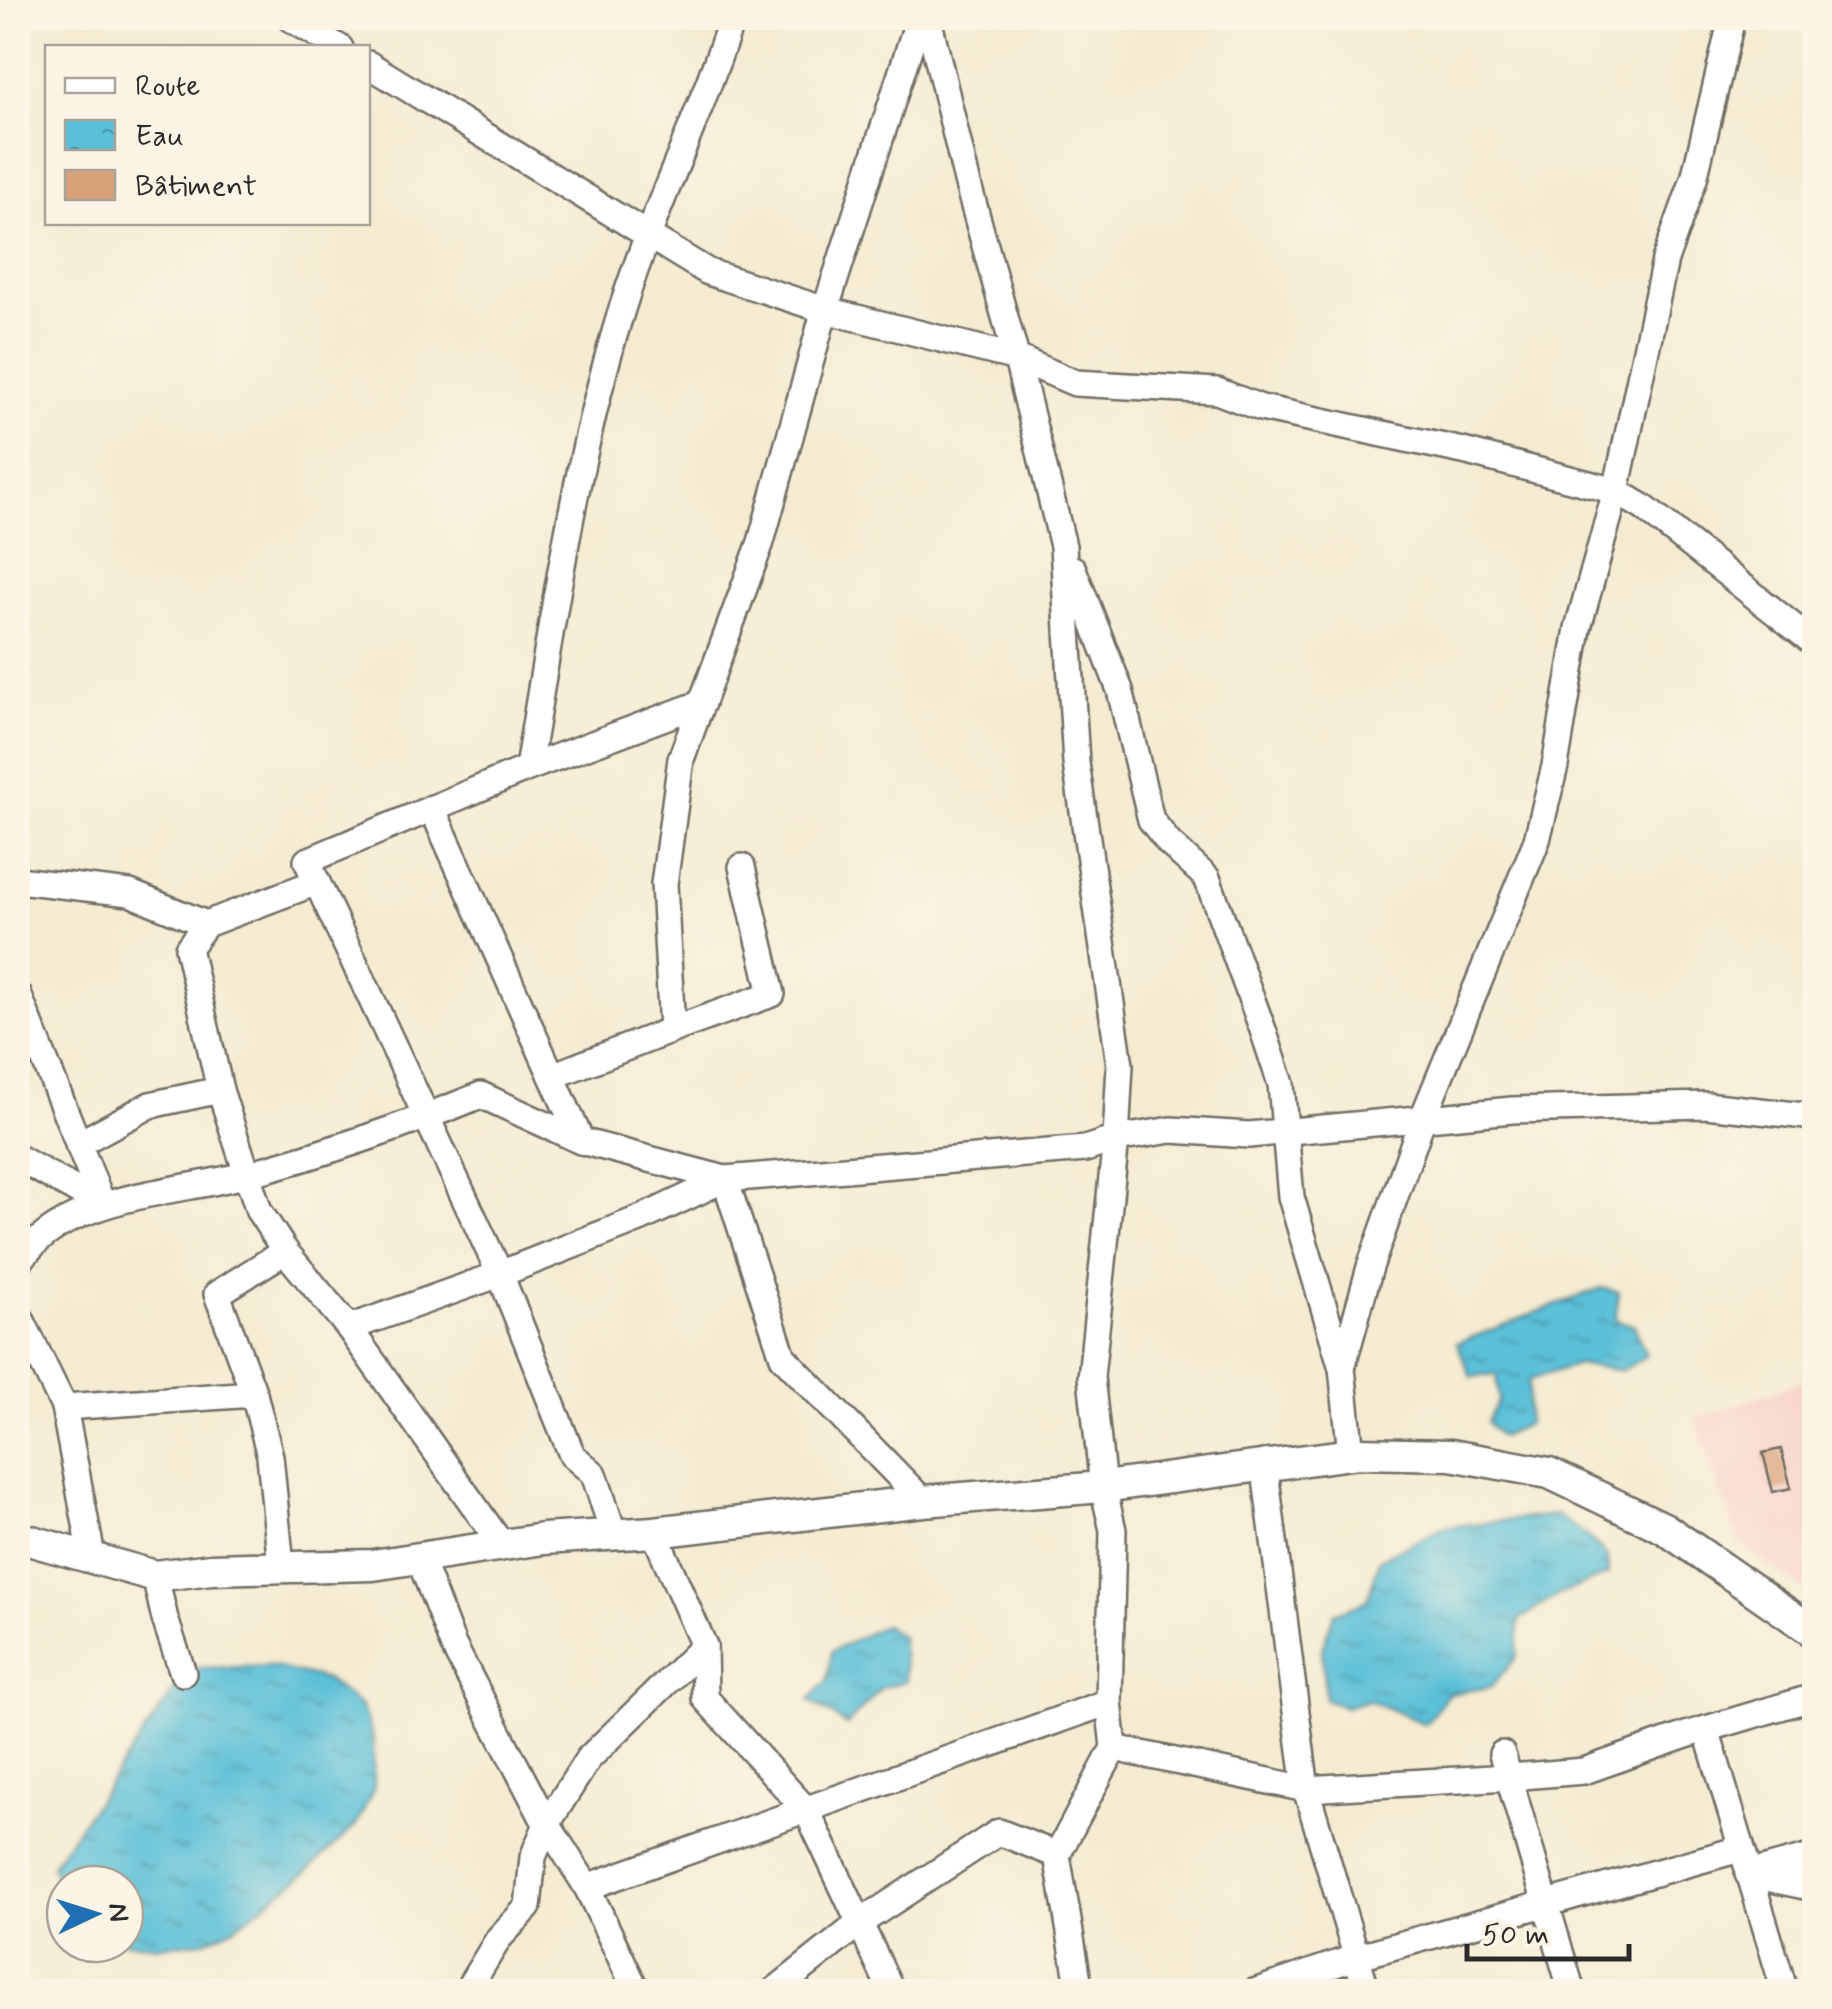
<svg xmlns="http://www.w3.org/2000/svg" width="1832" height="2009" font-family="Mynerve,sans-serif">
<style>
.built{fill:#f7d1c9}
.water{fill:url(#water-ripples);stroke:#427682;stroke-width:2.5}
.building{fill:#d9a179}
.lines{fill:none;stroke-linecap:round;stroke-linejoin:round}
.minor-casing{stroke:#716e65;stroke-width:30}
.tertiary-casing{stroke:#716e65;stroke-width:35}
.minor{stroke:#fff;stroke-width:25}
.tertiary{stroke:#fff;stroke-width:30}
</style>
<defs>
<pattern id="water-ripples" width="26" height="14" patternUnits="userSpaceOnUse" patternTransform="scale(2.5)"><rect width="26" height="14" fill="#5ac0d8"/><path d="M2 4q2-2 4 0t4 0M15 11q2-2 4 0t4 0" fill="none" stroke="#4b9caf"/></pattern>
</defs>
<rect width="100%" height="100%" fill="#fcf5e5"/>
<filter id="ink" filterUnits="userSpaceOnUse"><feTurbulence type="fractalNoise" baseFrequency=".01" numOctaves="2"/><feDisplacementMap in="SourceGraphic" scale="20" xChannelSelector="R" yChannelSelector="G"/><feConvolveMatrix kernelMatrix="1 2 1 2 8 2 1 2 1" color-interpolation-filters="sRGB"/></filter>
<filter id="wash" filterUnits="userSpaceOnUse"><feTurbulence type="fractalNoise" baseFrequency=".0048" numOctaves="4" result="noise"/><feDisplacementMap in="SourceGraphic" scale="40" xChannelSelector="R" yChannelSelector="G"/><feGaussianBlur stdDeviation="2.25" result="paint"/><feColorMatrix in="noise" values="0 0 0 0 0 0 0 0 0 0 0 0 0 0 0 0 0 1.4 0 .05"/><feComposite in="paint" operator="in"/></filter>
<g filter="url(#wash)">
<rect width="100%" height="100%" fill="#f4ebd1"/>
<polygon class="built" points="1814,1377 1814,1597 1739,1544 1695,1420"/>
<g class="water">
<polygon points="1601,1288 1618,1292 1616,1320 1634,1325 1646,1355 1622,1371 1577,1364 1529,1380 1527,1424 1501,1437 1487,1422 1499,1400 1496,1374 1471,1377 1457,1343"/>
<polygon points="1556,1515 1582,1532 1607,1556 1608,1574 1560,1594 1519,1620 1517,1656 1491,1687 1448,1694 1425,1724 1369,1700 1345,1707 1325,1699 1322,1649 1334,1613 1367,1601 1380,1559 1445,1527"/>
<polygon points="884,1625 901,1636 906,1681 881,1688 847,1725 809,1700 827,1681 832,1651"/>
<polygon points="270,1666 327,1680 361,1706 373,1737 374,1788 357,1824 307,1872 235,1927 205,1941 157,1946 125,1942 125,1884 65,1884 65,1933 49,1926 58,1887 52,1865 177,1686 196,1668"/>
</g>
<g id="blocks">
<polygon class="building" points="1781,1449 1791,1488 1773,1492 1763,1453"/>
</g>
</g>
<g filter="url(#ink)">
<use href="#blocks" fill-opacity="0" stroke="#716e65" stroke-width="2.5"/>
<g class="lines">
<g class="minor-casing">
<g id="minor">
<polyline points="290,18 340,48"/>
<polyline points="928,18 967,181 1020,371 1063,546 1076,763 1120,1065 1116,1139 1091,1377 1103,1487 1113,1530 1109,1702 1114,1748 1057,1855 1080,1992"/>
<polyline points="368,64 708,272 825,310 1017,358 1075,383 1217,391 1261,408 1463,451 1616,491 1643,507 1814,643"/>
<polyline points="1073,569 1120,690 1151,820 1169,843 1207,878 1263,1030 1281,1084 1291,1197 1342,1368"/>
<path d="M528 768C553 618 574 468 618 322 649 218 699 121 732 18"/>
<polyline points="432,808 581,1141"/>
<polyline points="18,880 130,893 206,924"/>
<polyline points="317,882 206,924 188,948 220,1090 259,1211 285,1251 349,1328 501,1544"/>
<polyline points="18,994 103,1205"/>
<polyline points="672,1030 772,994 742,867"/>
<polyline points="552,1076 672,1030 664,884 681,759 761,542 822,320 919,18"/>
<polyline points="78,1144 150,1105 220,1090"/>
<polyline points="18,1158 103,1205"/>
<path d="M18 1264C62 1194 175 1194 248 1174 326 1153 405 1126 481 1095L581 1141 725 1179 783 1357 923 1501"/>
<polyline points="18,1313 64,1407 254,1394 270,1456 281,1566"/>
<polyline points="349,1328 500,1274 642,1218 725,1179 1085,1149 1116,1139 1171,1130 1249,1135 1512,1110 1706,1105 1814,1117"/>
<polyline points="254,1394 217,1294 285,1251"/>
<polyline points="64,1407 92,1556"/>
<polyline points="1351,1454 1342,1368 1370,1267 1422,1120 1537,840 1555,766 1578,628 1616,491 1665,260 1694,179 1732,18"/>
<polyline points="1264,1463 1306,1789 1367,1992"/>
<polyline points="614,1535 594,1474 572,1455 500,1274 307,861 528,768 702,703"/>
<polyline points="420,1560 453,1645 542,1816 587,1887 637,1992"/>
<polyline points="155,1576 165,1619 183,1673"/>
<polyline points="704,1646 705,1698 807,1811 892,1992"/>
<polyline points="1706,1729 1785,1992"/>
<polyline points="1114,1748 1306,1789 1509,1777 1584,1771 1686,1735 1814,1697"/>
<polyline points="1502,1754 1572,1992"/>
<polyline points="1748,1874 1814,1856"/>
<polyline points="1753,1875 1814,1888"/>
<polyline points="587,1887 1109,1702"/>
<polyline points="466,1992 499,1938 528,1907 533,1857 547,1824 588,1759 704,1646 654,1532"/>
<polyline points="773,1992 861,1922 999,1832 1057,1855"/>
<polyline points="1254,1992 1356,1957 1740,1849"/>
</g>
</g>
<g class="tertiary-casing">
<polyline id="tertiary" points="18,1537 155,1576 211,1569 373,1565 543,1539 654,1532 923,1501 1103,1487 1359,1453 1451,1455 1549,1473 1664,1528 1814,1632"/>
</g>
<use href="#minor" class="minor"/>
<use href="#tertiary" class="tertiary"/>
</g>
</g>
<rect width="1832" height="2009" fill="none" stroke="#fcf5e5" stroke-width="60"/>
<rect x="45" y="45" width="325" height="180" fill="#fcf5e5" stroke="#a8a49b" stroke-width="2.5"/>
<rect x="65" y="78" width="50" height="15" fill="#ffffff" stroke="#a8a49b" stroke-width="2.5"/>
<text x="135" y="95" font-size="30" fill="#2b2b2b">Route</text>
<rect x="65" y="120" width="50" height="30" fill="url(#water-ripples)" stroke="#a8a49b" stroke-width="2.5"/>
<text x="135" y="145" font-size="30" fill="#2b2b2b">Eau</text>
<rect x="65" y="170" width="50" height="30" fill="#d9a179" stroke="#a8a49b" stroke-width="2.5"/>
<text x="135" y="195" font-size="30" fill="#2b2b2b">Bâtiment</text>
<g transform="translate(95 1914) rotate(86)"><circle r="48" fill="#fcf5e5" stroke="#a8a49b" stroke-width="2.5"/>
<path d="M0-8L18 38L0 25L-18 38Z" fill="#1f6fb2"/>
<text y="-15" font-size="28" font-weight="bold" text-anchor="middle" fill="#2b2b2b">N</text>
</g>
<path d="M1467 1944v15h162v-15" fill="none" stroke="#2b2b2b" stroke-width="5"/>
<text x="1482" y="1944" font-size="30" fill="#2b2b2b" stroke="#fcf5e5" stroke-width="8" paint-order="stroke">50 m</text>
</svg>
